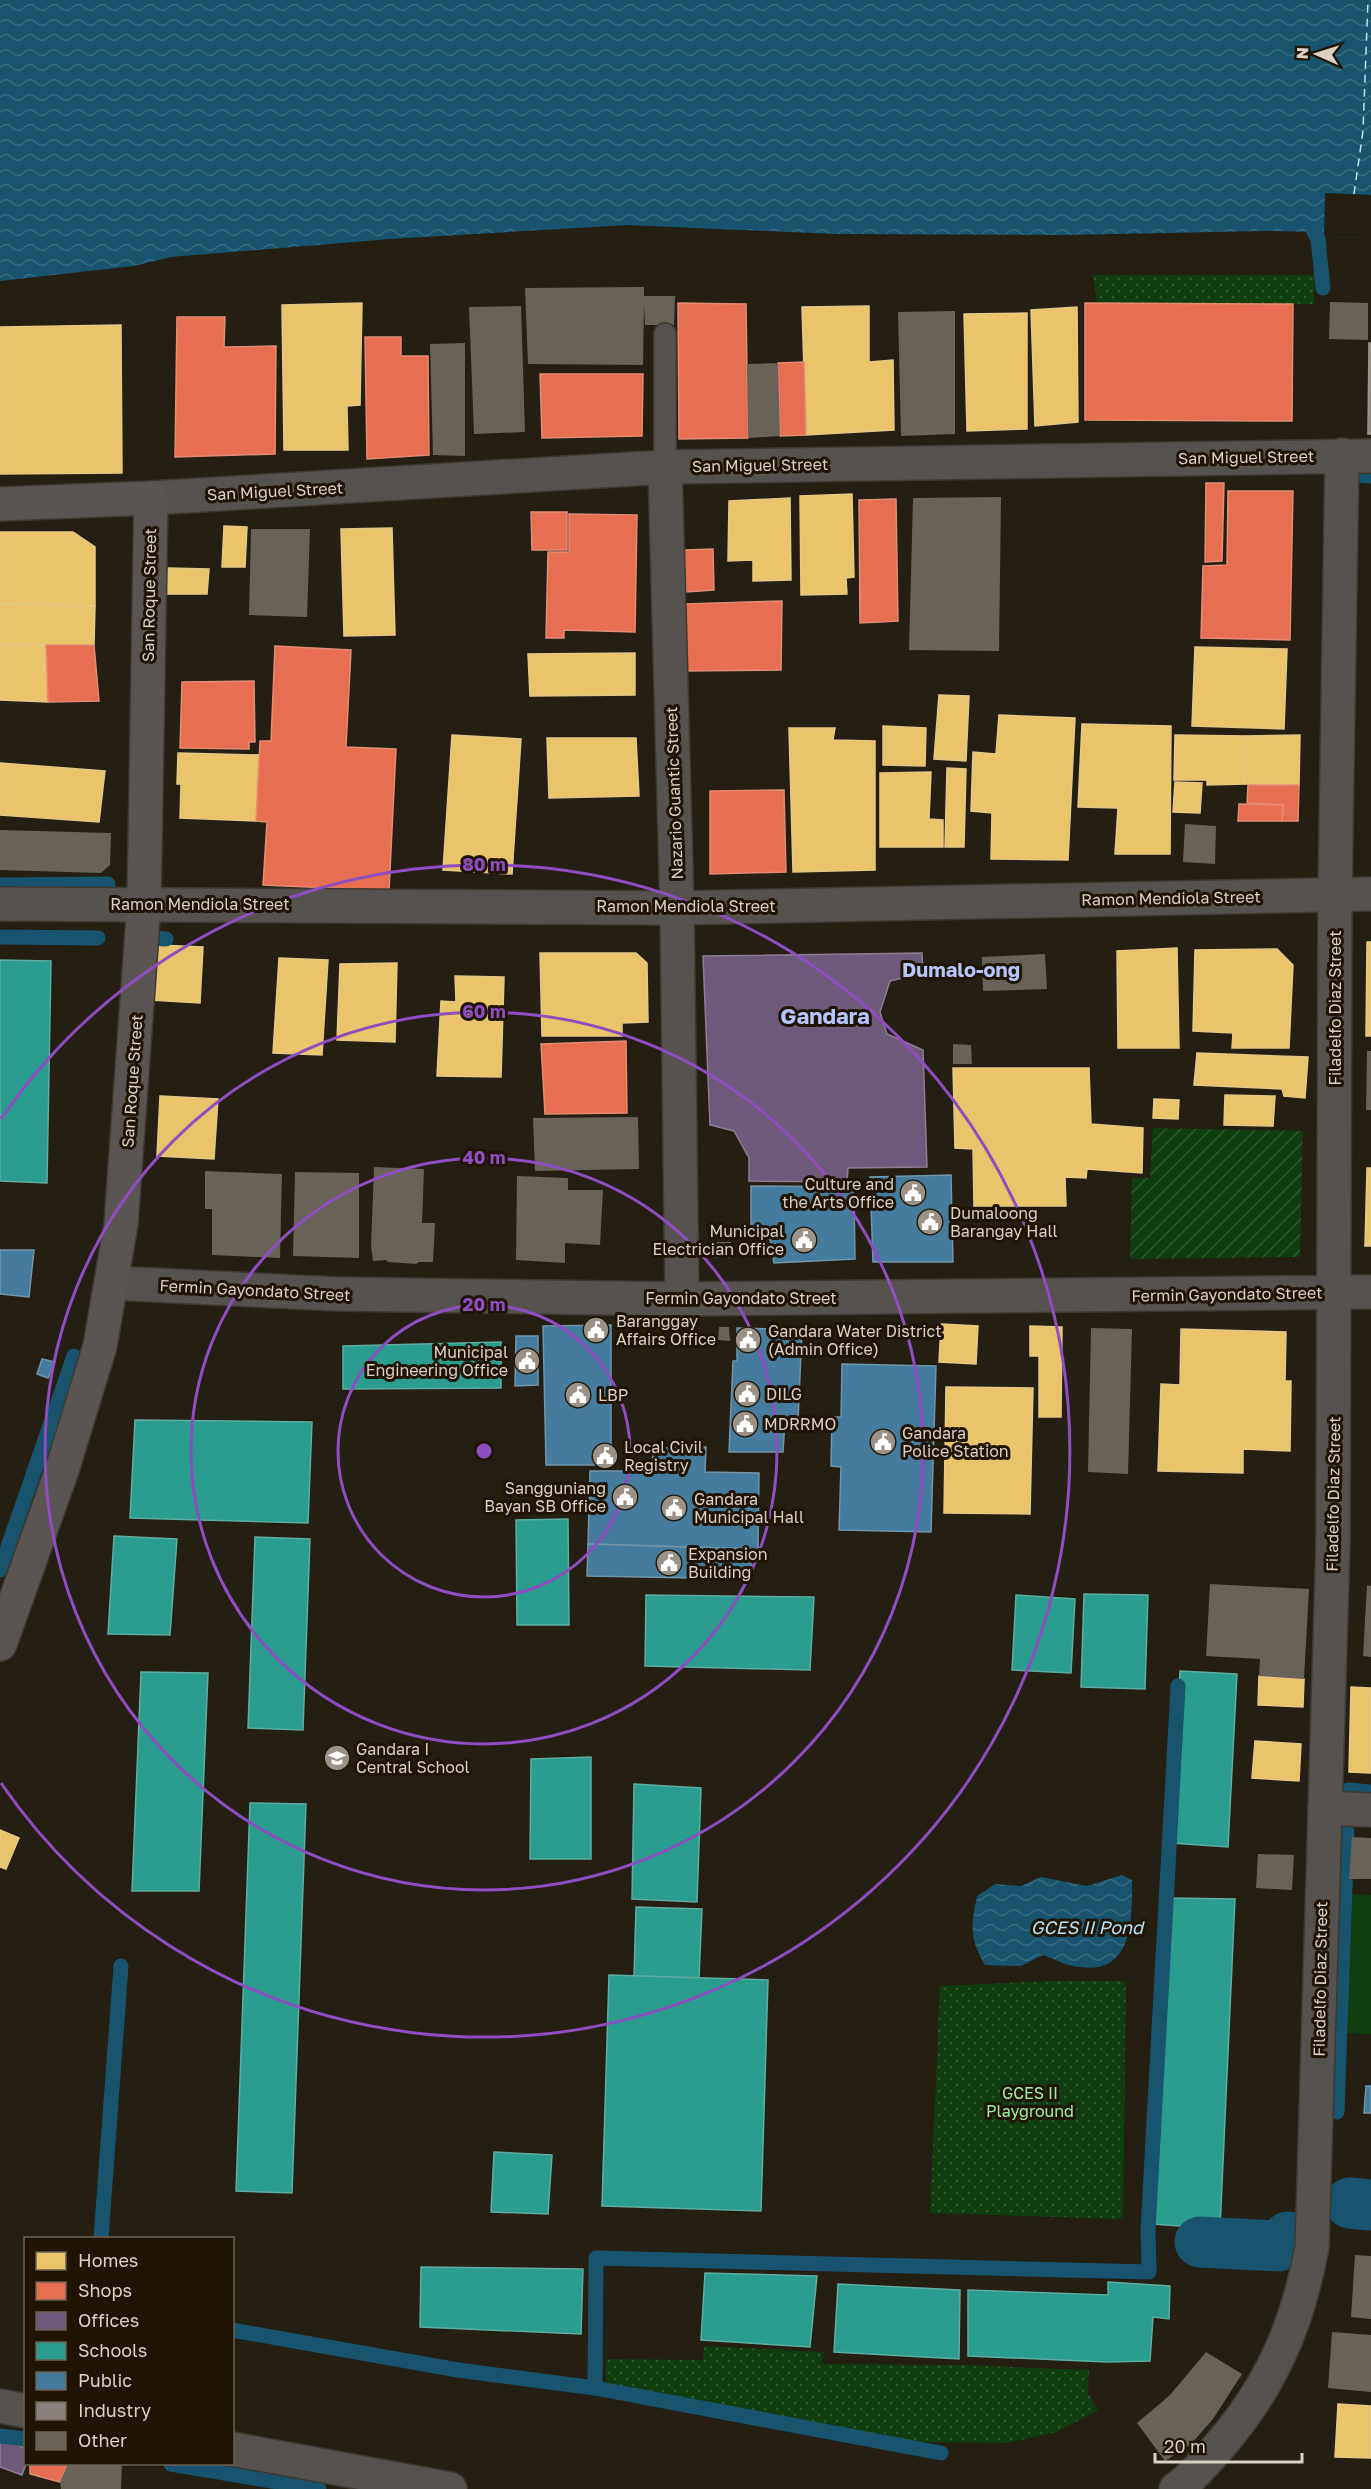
<svg xmlns="http://www.w3.org/2000/svg" width="1371" height="2489" font-family="'Golos Text',sans-serif">
<style>
.grass{fill:url(#grass-dots)}
.garden{fill:url(#garden-furrows)}
.pitch{fill:#0f3d10}
.water{fill:url(#water-waves)}
.pier{fill:#241e13}
.homes{fill:#e9c46a;stroke:#e4c886;stroke-width:1.5}
.shops{fill:#e76f51;stroke:#e38c74;stroke-width:1.5}
.offices{fill:#6d597a;stroke:#8d7d91;stroke-width:1.5}
.schools{fill:#2a9d8f;stroke:#5eada0;stroke-width:1.5}
.public{fill:#457b9d;stroke:#7195a9;stroke-width:1.5}
.industry{fill:#8a817c;stroke:#a29992;stroke-width:1.5}
.lines{fill:none;stroke-linecap:round;stroke-linejoin:round}
.stream{stroke:#18546e;stroke-width:15}
.canal{stroke:#18546e;stroke-width:51}
.ferry{stroke:#b8e0f7;stroke-width:1.5;stroke-dasharray:8 6;stroke-linecap:butt}
.building{fill:#686259}
.service-casing{stroke:#3f3a31;stroke-width:24}
.minor-casing{stroke:#3f3a31;stroke-width:36}
.secondary-casing{stroke:#3f3a31;stroke-width:36}
.service{stroke:#56524f;stroke-width:21}
.minor{stroke:#56524f;stroke-width:33}
.secondary{stroke:#5a5552;stroke-width:33}
.ring{fill:none;stroke:#8e4dc0;stroke-width:3}
.labels{text-anchor:middle;dominant-baseline:central;stroke-width:6;stroke-linejoin:round;paint-order:stroke}
.street-label{font-size:16px;fill:#d9d1c6;stroke:#201504}
.poi-label{font-size:16px;fill:#d9d1c6;stroke:#201504;text-anchor:start}
.park-label{font-size:16px;fill:#a1ee9f;stroke:#201504}
.water-label{font-size:18px;font-style:italic;fill:#b8e0f7;stroke:#201504}
.quarter-label{font-size:20px;font-weight:bold;fill:#b6c6fd;stroke:#201504}
.district-label{font-size:22px;font-weight:bold;fill:#b6c6fd;stroke:#201504}
.centre{fill:#8e4dc0;stroke:#201504;stroke-width:3}
.ring-label{font-size:18px;text-anchor:middle;font-weight:bold;fill:#8e4dc0;stroke:#201504;stroke-width:6;stroke-linejoin:round;paint-order:stroke}
</style>
<defs>
<pattern id="grass-dots" width="8" height="8" patternUnits="userSpaceOnUse" patternTransform="scale(1.5)"><rect width="8" height="8" fill="#0f3d10"/><path d="M2 2h.1M6 6h.1" fill="none" stroke="#315831" stroke-width="1.8" stroke-linecap="round"/></pattern>
<pattern id="garden-furrows" width="10" height="10" patternUnits="userSpaceOnUse" patternTransform="scale(1.5)"><rect width="10" height="10" fill="#0f3d10"/><path d="M-1 1l2-2M0 10L10 0M9 11l2-2" fill="none" stroke="#315831"/></pattern>
<pattern id="water-waves" width="16" height="10" patternUnits="userSpaceOnUse" patternTransform="scale(1.5)"><rect width="16" height="10" fill="#18546e"/><path d="M0 5q4-4 8 0t8 0" fill="none" stroke="#396c81"/></pattern>
</defs>
<rect width="100%" height="100%" fill="#241e13"/>
<g class="grass">
<polygon points="1093,275 1314,275 1314,304 1097,303"/>
<polygon points="1050,1981 1126,1981 1123,2219 930,2213 940,1986"/>
<polygon points="704,2346 824,2352 822,2364 962,2365 1089,2370 1088,2393 1098,2410 1057,2432 1007,2443 914,2442 606,2384 606,2359 703,2360"/>
</g>
<polygon class="garden" points="1153,1128 1303,1131 1300,1257 1130,1259 1132,1178 1150,1178"/>
<polygon class="pitch" points="1351,1894 1371,1895 1371,2034 1346,2033"/>
<g class="water">
<polygon points="0,0 1371,0 1371,238 1324,237 1314,232 1266,231 1064,235 834,234 627,225 390,239 171,257 134,266 0,281"/>
<path d="M1122 1875 1132 1880C1132 1918 1134 1975 1079 1967 1067 1966 1054 1959 1043 1955L1021 1966 985 1965C969 1938 971 1926 977 1896L995 1884 1021 1886 1041 1877 1087 1886Z"/>
</g>
<polygon class="pier" points="1325,193 1371,195 1371,238 1324,237"/>
<g class="homes">
<polygon points="362,303 360,405 347,406 348,450 284,450 282,305"/>
<polygon points="869,306 869,362 893,360 894,430 806,435 802,307"/>
<polygon points="1077,307 1078,422 1035,426 1031,310"/>
<polygon points="1027,313 1027,429 967,431 964,314"/>
<polygon points="121,325 122,473 0,474 0,327"/>
<polygon points="852,494 854,577 846,578 847,594 801,595 800,496"/>
<polygon points="790,498 791,580 753,581 753,560 728,561 729,501"/>
<polygon points="224,526 247,527 245,567 222,567"/>
<polygon points="392,528 395,635 344,636 341,529"/>
<polygon points="0,532 73,532 95,547 95,606 0,604"/>
<polygon points="168,568 209,569 207,594 167,594"/>
<polygon points="0,604 95,606 94,645 0,645"/>
<polygon points="0,645 46,645 48,702 0,700"/>
<polygon points="1195,647 1287,649 1284,729 1192,726"/>
<polygon points="635,653 635,695 530,696 528,654"/>
<polygon points="939,695 969,696 966,761 934,759"/>
<polygon points="999,715 1075,718 1068,860 991,859 992,813 971,811 973,752 996,754"/>
<polygon points="1082,724 1171,726 1170,854 1115,854 1118,808 1078,807"/>
<polygon points="883,726 926,728 925,766 883,765"/>
<polygon points="789,728 835,728 833,740 875,741 875,870 793,872"/>
<polygon points="452,735 521,739 512,874 443,870"/>
<polygon points="1175,735 1246,736 1245,784 1207,785 1207,780 1174,780"/>
<polygon points="1300,735 1299,785 1245,784 1246,736"/>
<polygon points="547,738 636,738 639,796 549,798"/>
<polygon points="178,753 260,755 256,821 180,818 181,784 177,784"/>
<polygon points="0,763 105,771 99,822 0,815"/>
<polygon points="947,768 966,769 964,847 945,847"/>
<polygon points="931,772 929,819 943,820 943,847 880,847 880,773"/>
<polygon points="1175,782 1202,783 1200,813 1173,812"/>
<polygon points="1367,942 1371,942 1371,1036 1366,1036"/>
<polygon points="158,945 203,947 200,1003 150,1000 152,947"/>
<polygon points="1177,948 1179,1048 1118,1048 1117,951"/>
<polygon points="1277,949 1293,965 1289,1048 1232,1048 1233,1033 1193,1031 1195,950"/>
<polygon points="540,953 636,953 647,963 648,1022 622,1023 622,1036 542,1036"/>
<polygon points="279,958 328,960 322,1055 273,1053"/>
<polygon points="397,963 395,1042 337,1040 340,964"/>
<polygon points="455,976 504,977 501,1077 437,1076 441,1001 456,1002"/>
<polygon points="1197,1053 1308,1057 1305,1098 1284,1096 1282,1089 1194,1085"/>
<polygon points="953,1068 1089,1068 1091,1124 1143,1128 1142,1173 1087,1169 1086,1178 1065,1177 1066,1206 974,1206 973,1149 955,1148"/>
<polygon points="1225,1095 1275,1096 1273,1126 1224,1125"/>
<polygon points="160,1096 218,1099 214,1159 157,1156"/>
<polygon points="1154,1099 1179,1100 1178,1119 1153,1118"/>
<polygon points="1367,1168 1371,1168 1371,1246 1365,1246"/>
<polygon points="941,1324 978,1326 976,1364 939,1362"/>
<polygon points="1030,1326 1062,1327 1061,1417 1039,1417 1039,1356 1030,1356"/>
<polygon points="1181,1329 1286,1332 1285,1381 1291,1381 1290,1451 1243,1449 1243,1473 1158,1471 1161,1384 1180,1385"/>
<polygon points="946,1387 1033,1388 1030,1514 944,1513"/>
<polygon points="1259,1676 1304,1679 1303,1707 1258,1705"/>
<polygon points="1351,1687 1371,1688 1371,1773 1349,1772"/>
<polygon points="1255,1741 1301,1744 1299,1781 1252,1778"/>
<polygon points="0,1830 19,1838 6,1869 0,1867"/>
<polygon points="1338,2404 1371,2406 1371,2458 1335,2457"/>
</g>
<g class="shops">
<polygon points="678,303 746,304 748,438 679,439"/>
<polygon points="1085,303 1293,304 1292,421 1085,420"/>
<polygon points="177,317 225,317 224,347 276,346 275,454 175,457"/>
<polygon points="365,337 401,337 401,356 428,356 429,455 367,459"/>
<polygon points="804,362 806,435 780,436 778,363"/>
<polygon points="540,374 643,374 642,436 542,438"/>
<polygon points="1206,483 1224,483 1222,561 1205,562"/>
<polygon points="1228,491 1293,491 1290,640 1201,638 1203,566 1227,565"/>
<polygon points="896,499 898,621 860,623 859,500"/>
<polygon points="531,512 567,512 567,550 532,550"/>
<polygon points="569,514 637,515 635,632 564,630 564,638 546,638 548,552 569,552"/>
<polygon points="713,549 714,590 686,592 684,550"/>
<polygon points="782,601 781,670 687,671 685,604"/>
<polygon points="46,645 94,645 99,701 48,702"/>
<polygon points="275,646 351,650 346,747 396,749 389,891 263,885 267,822 256,821 260,741 271,741"/>
<polygon points="254,681 255,742 249,742 249,749 180,748 182,682"/>
<polygon points="1248,785 1299,785 1298,821 1282,821 1283,805 1247,803"/>
<polygon points="784,790 786,872 710,874 710,791"/>
<polygon points="1239,804 1283,805 1282,821 1238,821"/>
<polygon points="626,1041 627,1113 545,1114 541,1044"/>
<polygon points="30,2464 68,2464 60,2482 30,2474"/>
</g>
<g class="offices">
<polygon points="922,953 923,973 890,981 880,1012 887,1034 923,1050 927,1167 848,1168 847,1182 749,1181 749,1158 734,1131 710,1125 703,956"/>
<polygon points="0,2436 26,2449 26,2464 22,2475 0,2467"/>
</g>
<g class="schools">
<polygon points="0,960 51,961 47,1183 0,1181"/>
<polygon points="501,1342 501,1388 343,1389 343,1346"/>
<polygon points="135,1420 312,1422 308,1523 130,1518"/>
<polygon points="568,1519 569,1625 517,1625 516,1520"/>
<polygon points="114,1536 177,1539 170,1635 108,1634"/>
<polygon points="255,1537 310,1539 303,1730 248,1728"/>
<polygon points="1084,1594 1148,1595 1145,1689 1081,1687"/>
<polygon points="646,1595 814,1597 810,1670 645,1666"/>
<polygon points="1016,1595 1075,1599 1071,1673 1012,1670"/>
<polygon points="1180,1671 1237,1674 1228,1847 1171,1843"/>
<polygon points="141,1672 208,1673 199,1891 132,1891"/>
<polygon points="591,1757 591,1859 530,1859 531,1759"/>
<polygon points="634,1784 701,1788 697,1902 632,1899"/>
<polygon points="250,1803 306,1804 292,2193 236,2191"/>
<polygon points="1171,1898 1235,1899 1220,2229 1153,2224"/>
<polygon points="636,1907 702,1909 699,1978 634,1977"/>
<polygon points="609,1975 768,1980 761,2211 602,2206"/>
<polygon points="494,2152 552,2155 548,2214 491,2212"/>
<polygon points="421,2267 583,2269 581,2334 420,2327"/>
<polygon points="705,2273 817,2276 810,2347 701,2340"/>
<polygon points="1108,2282 1170,2286 1169,2319 1153,2317 1150,2361 1107,2362 968,2356 968,2290 1108,2295"/>
<polygon points="838,2284 960,2290 959,2359 834,2352"/>
</g>
<g class="public">
<polygon points="951,1175 953,1262 873,1262 870,1177"/>
<polygon points="751,1186 854,1187 855,1259 774,1263 770,1239 751,1230"/>
<polygon points="0,1250 34,1250 29,1297 0,1294"/>
<polygon points="611,1325 611,1465 546,1465 543,1326"/>
<polygon points="737,1328 802,1330 798,1421 785,1420 783,1452 729,1452 733,1361 737,1361"/>
<polygon points="516,1336 538,1336 538,1385 515,1386"/>
<polygon points="42,1359 55,1362 48,1378 37,1374"/>
<polygon points="842,1364 936,1366 931,1532 839,1530 841,1467 831,1466 832,1417 841,1417"/>
<polygon points="706,1447 705,1472 759,1473 758,1549 588,1544 590,1471 652,1471 653,1448"/>
<polygon points="588,1544 751,1549 751,1579 587,1576"/>
<polygon points="1366,2086 1371,2086 1371,2113 1364,2113"/>
</g>
<polygon class="industry" points="1369,343 1371,343 1371,434 1368,434"/>
<g class="lines">
<g class="stream">
<polyline points="1314,232 1318,239 1323,288"/>
<polyline points="1357,475 1371,476"/>
<polyline points="0,885 108,884"/>
<polyline points="0,937 98,938"/>
<polyline points="149,938 166,939"/>
<polyline points="0,1570 74,1356"/>
<polyline points="1348,1790 1371,1792"/>
<polyline points="1337,2112 1347,1832"/>
<polyline points="101,2238 121,1966"/>
<polyline points="232,2330 458,2370 595,2388 941,2453"/>
<polyline points="595,2388 596,2258 1149,2272 1148,2230 1178,1686"/>
<polyline points="0,2436 26,2439"/>
<polyline points="171,2464 319,2489"/>
</g>
<g class="canal">
<polyline points="1350,2203 1371,2205"/>
<polyline points="1200,2242 1278,2246 1288,2237"/>
</g>
<polyline class="ferry" points="1354,194 1363,131 1368,0"/>
</g>
<g class="building">
<polygon points="644,287 644,296 675,296 674,325 645,325 644,305 643,365 528,364 525,288"/>
<polygon points="1330,302 1368,303 1368,340 1329,339"/>
<polygon points="521,306 525,432 474,434 469,307"/>
<polygon points="955,311 955,434 901,436 898,312"/>
<polygon points="465,343 465,456 433,455 430,344"/>
<polygon points="778,363 780,436 748,438 747,364"/>
<polygon points="1001,497 999,651 909,650 913,498"/>
<polygon points="251,529 310,529 307,617 249,615"/>
<polygon points="1185,824 1216,826 1215,864 1183,862"/>
<polygon points="0,830 111,833 110,865 101,873 0,870"/>
<polygon points="1045,954 1047,989 983,991 982,957"/>
<polygon points="953,1044 971,1045 972,1064 953,1064"/>
<polygon points="1367,1051 1371,1051 1371,1110 1366,1110"/>
<polygon points="638,1117 639,1169 535,1171 533,1118"/>
<polygon points="374,1167 424,1169 422,1223 435,1223 433,1262 419,1262 416,1264 388,1262 386,1260 373,1261 371,1246"/>
<polygon points="205,1171 282,1174 280,1258 212,1255 212,1209 205,1209"/>
<polygon points="295,1172 359,1173 359,1258 293,1256"/>
<polygon points="517,1176 568,1178 568,1190 603,1190 600,1245 565,1243 565,1263 516,1260"/>
<rect x="714" y="1242" width="17" height="16"/>
<polygon points="719,1327 729,1327 730,1341 718,1340"/>
<polygon points="1091,1328 1132,1329 1128,1474 1088,1472"/>
<polygon points="1210,1584 1309,1589 1304,1679 1259,1676 1260,1659 1206,1656"/>
<polygon points="1367,1585 1371,1586 1371,1657 1363,1656"/>
<polygon points="1352,1837 1371,1838 1371,1879 1349,1879"/>
<polygon points="1258,1854 1294,1855 1292,1890 1256,1888"/>
<polygon points="1355,2255 1371,2256 1371,2319 1351,2317"/>
<polygon points="1332,2332 1371,2335 1371,2392 1328,2388"/>
<polygon points="1206,2352 1242,2374 1213,2419 1191,2444 1165,2461 1137,2423 1170,2395"/>
<polygon points="68,2464 122,2464 121,2489 61,2489 60,2482"/>
</g>
<g class="lines">
<g class="service-casing">
<polyline id="service" points="665,467 665,334"/>
</g>
<g class="minor-casing">
<g id="minor">
<polyline points="665,467 677,908 682,1299"/>
<polyline points="151,498 665,467 1371,456"/>
<polyline points="0,904 677,908 1371,894"/>
<polyline points="112,1283 337,1294 682,1299 1371,1292"/>
<polyline points="1325,1808 1371,1810"/>
<polyline points="0,2406 26,2411"/>
<polyline points="232,2449 450,2489"/>
<path d="M1176 2489C1191 2479 1202 2465 1215 2451 1270 2389 1297 2328 1312 2247L1333 1543 1335 894 1342 455"/>
</g>
</g>
<g class="secondary-casing">
<polyline id="secondary" points="0,504 151,498 144,904 121,1224 100,1346 62,1470 0,1644"/>
</g>
<use href="#service" class="service"/>
<use href="#minor" class="minor"/>
<use href="#secondary" class="secondary"/>
</g>
<g class="ring">
<circle cx="484" cy="1451" r="146"/>
<circle cx="484" cy="1451" r="293"/>
<circle cx="484" cy="1451" r="439"/>
<path d="M1 1119A586 586 0 1 1 1 1783"/>
</g>
<defs>
<g id="civic-disc" transform="scale(1.35)"><circle r="9.5" fill="#9a9287" stroke="#201504"/><path d="M-.6-6.5H3V-4.5H.6V-3L4-1V1h2V6H-6V1h2V-1L-.6-3ZM-1.2 2.5V6h2.4V2.5Z" fill="#fff"/></g>
<g id="school-disc" transform="scale(1.35)"><circle r="9.5" fill="#9a9287" stroke="#201504"/><path d="M0-5L7-2L0 1L-7-2ZM-4 1L0 2.5L4 1V4Q0 6-4 4Z" fill="#fff"/></g>
</defs>
<g fill-rule="evenodd">
<use href="#civic-disc" x="913" y="1193"/>
<use href="#civic-disc" x="930" y="1222"/>
<use href="#civic-disc" x="804" y="1240"/>
<use href="#civic-disc" x="596" y="1330"/>
<use href="#civic-disc" x="748" y="1340"/>
<use href="#civic-disc" x="527" y="1361"/>
<use href="#civic-disc" x="747" y="1394"/>
<use href="#civic-disc" x="578" y="1395"/>
<use href="#civic-disc" x="745" y="1424"/>
<use href="#civic-disc" x="883" y="1442"/>
<use href="#civic-disc" x="605" y="1456"/>
<use href="#civic-disc" x="625" y="1497"/>
<use href="#civic-disc" x="674" y="1508"/>
<use href="#civic-disc" x="669" y="1563"/>
<use href="#school-disc" x="337" y="1758"/>
</g>
<g class="labels">
<g class="street-label">
<text transform="translate(1246 457) rotate(-1)">San Miguel Street</text>
<text transform="translate(760 465) rotate(-1)">San Miguel Street</text>
<text transform="translate(275 491) rotate(-3)">San Miguel Street</text>
<text transform="translate(149 595) rotate(-89)">San Roque Street</text>
<text transform="translate(674 793) rotate(-92)">Nazario Guantic Street</text>
<text transform="translate(1171 898) rotate(-1)">Ramon Mendiola Street</text>
<text x="200" y="904">Ramon Mendiola Street</text>
<text x="686" y="906">Ramon Mendiola Street</text>
<text transform="translate(1335 1008) rotate(-90)">Filadelfo Diaz Street</text>
<text transform="translate(132 1081) rotate(-86)">San Roque Street</text>
<text transform="translate(255 1290) rotate(3)">Fermin Gayondato Street</text>
<text transform="translate(1227 1294) rotate(-1)">Fermin Gayondato Street</text>
<text x="741" y="1298">Fermin Gayondato Street</text>
<text transform="translate(1333 1494) rotate(-89)">Filadelfo Diaz Street</text>
<text transform="translate(1320 1979) rotate(-89)">Filadelfo Diaz Street</text>
</g>
<g class="poi-label">
<text x="894" y="1184" text-anchor="end">Culture and<tspan x="894" dy="18">the Arts Office</tspan></text>
<text x="950" y="1213">Dumaloong<tspan x="950" dy="18">Barangay Hall</tspan></text>
<text x="784" y="1231" text-anchor="end">Municipal<tspan x="784" dy="18">Electrician Office</tspan></text>
<text x="616" y="1321">Baranggay<tspan x="616" dy="18">Affairs Office</tspan></text>
<text x="768" y="1331">Gandara Water District<tspan x="768" dy="18">(Admin Office)</tspan></text>
<text x="508" y="1352" text-anchor="end">Municipal<tspan x="508" dy="18">Engineering Office</tspan></text>
<text x="766" y="1394">DILG</text>
<text x="598" y="1395">LBP</text>
<text x="764" y="1424">MDRRMO</text>
<text x="902" y="1433">Gandara<tspan x="902" dy="18">Police Station</tspan></text>
<text x="624" y="1447">Local Civil<tspan x="624" dy="18">Registry</tspan></text>
<text x="606" y="1488" text-anchor="end">Sangguniang<tspan x="606" dy="18">Bayan SB Office</tspan></text>
<text x="694" y="1499">Gandara<tspan x="694" dy="18">Municipal Hall</tspan></text>
<text x="688" y="1554">Expansion<tspan x="688" dy="18">Building</tspan></text>
<text x="356" y="1749">Gandara I<tspan x="356" dy="18">Central School</tspan></text>
</g>
<g class="park-label">
<text x="1030" y="2093">GCES II<tspan x="1030" dy="18">Playground</tspan></text>
</g>
<g class="water-label">
<text x="1087" y="1927">GCES II Pond</text>
</g>
<g class="quarter-label">
<text x="961" y="969">Dumalo-ong</text>
</g>
<g class="district-label">
<text x="825" y="1015">Gandara</text>
</g>
</g>
<circle cx="484" cy="1451" r="9" class="centre"/>
<g class="ring-label">
<text x="484" y="871">80 m</text>
<text x="484" y="1018">60 m</text>
<text x="484" y="1164">40 m</text>
<text x="484" y="1311">20 m</text>
</g>
<rect x="24" y="2237" width="210" height="228" fill="#201504" stroke="#6a6052" stroke-width="1.5"/>
<rect x="36" y="2252" width="30" height="18" fill="#e9c46a" stroke="#6a6052" stroke-width="1.5"/>
<text x="78" y="2267" font-size="18" fill="#d9d1c6">Homes</text>
<rect x="36" y="2282" width="30" height="18" fill="#e76f51" stroke="#6a6052" stroke-width="1.5"/>
<text x="78" y="2297" font-size="18" fill="#d9d1c6">Shops</text>
<rect x="36" y="2312" width="30" height="18" fill="#6d597a" stroke="#6a6052" stroke-width="1.5"/>
<text x="78" y="2327" font-size="18" fill="#d9d1c6">Offices</text>
<rect x="36" y="2342" width="30" height="18" fill="#2a9d8f" stroke="#6a6052" stroke-width="1.5"/>
<text x="78" y="2357" font-size="18" fill="#d9d1c6">Schools</text>
<rect x="36" y="2372" width="30" height="18" fill="#457b9d" stroke="#6a6052" stroke-width="1.5"/>
<text x="78" y="2387" font-size="18" fill="#d9d1c6">Public</text>
<rect x="36" y="2402" width="30" height="18" fill="#8a817c" stroke="#6a6052" stroke-width="1.5"/>
<text x="78" y="2417" font-size="18" fill="#d9d1c6">Industry</text>
<rect x="36" y="2432" width="30" height="18" fill="#686259" stroke="#6a6052" stroke-width="1.5"/>
<text x="78" y="2447" font-size="18" fill="#d9d1c6">Other</text>
<g transform="translate(1317 54) rotate(273)" stroke="#201504" stroke-width="4.5" paint-order="stroke">
<path d="M0-4.5L10 22L0 15L-10 22Z" fill="#d9d1c6"/>
<text y="-9" font-size="16" font-weight="bold" text-anchor="middle" fill="#d9d1c6">N</text>
</g>
<path d="M1155 2453v9h147v-9" fill="none" stroke="#d9d1c6" stroke-width="3"/>
<text x="1164" y="2453" font-size="18" fill="#d9d1c6" stroke="#201504" stroke-width="4.5" paint-order="stroke">20 m</text>
</svg>
